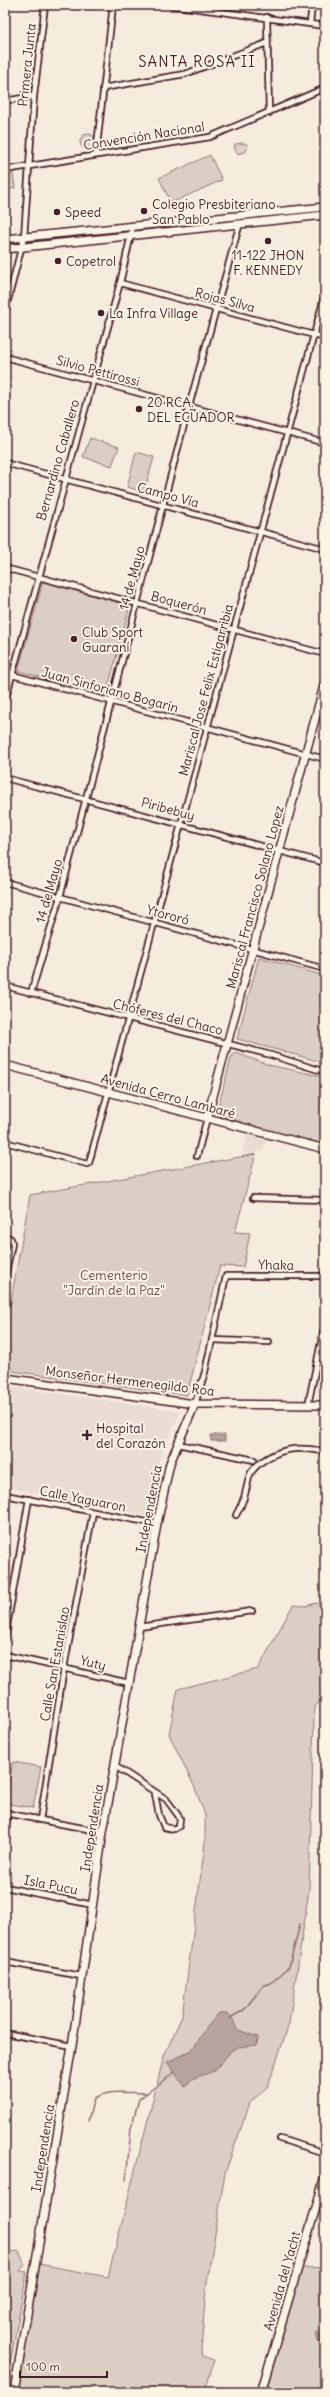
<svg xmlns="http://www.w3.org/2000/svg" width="330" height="2397" font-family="Delius,sans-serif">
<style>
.built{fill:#e8ddd0}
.green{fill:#dbcec4;stroke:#927678}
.water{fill:#b8a39e;stroke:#8c6e70}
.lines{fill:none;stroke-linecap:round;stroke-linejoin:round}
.stream{stroke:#8c6e70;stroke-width:1.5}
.street-casing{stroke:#4a1f2b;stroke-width:8}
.secondary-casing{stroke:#4a1f2b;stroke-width:10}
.primary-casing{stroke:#4a1f2b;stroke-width:10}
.street{stroke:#fcf5e5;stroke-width:4.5}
.secondary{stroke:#fcf5e5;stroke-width:7}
.primary{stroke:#fcf5e5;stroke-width:7}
.poi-dot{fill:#4a1f2b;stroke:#fcf5e5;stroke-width:1.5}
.labels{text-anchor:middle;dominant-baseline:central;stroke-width:4;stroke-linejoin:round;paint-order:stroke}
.street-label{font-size:13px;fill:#4a1f2b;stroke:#fcf5e5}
.poi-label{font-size:13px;fill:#4a1f2b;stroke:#fcf5e5;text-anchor:start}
.park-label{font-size:13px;fill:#6e4b51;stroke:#fcf5e5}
.quarter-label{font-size:15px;letter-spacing:1px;fill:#4a1f2b;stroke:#fcf5e5}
</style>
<rect width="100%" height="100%" fill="#f5ecde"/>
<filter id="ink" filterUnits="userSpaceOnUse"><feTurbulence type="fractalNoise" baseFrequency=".025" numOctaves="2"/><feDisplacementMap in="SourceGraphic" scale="8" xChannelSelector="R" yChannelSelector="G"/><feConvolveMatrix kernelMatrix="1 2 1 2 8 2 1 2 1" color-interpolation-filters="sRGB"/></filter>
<g filter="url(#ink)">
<g class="built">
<polygon points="248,1133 267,1138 263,1151 242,1154"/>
<polygon points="5,1386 181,1411 159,1460 149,1516 5,1487"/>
</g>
<g class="green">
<circle cx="88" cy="142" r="8"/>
<polygon points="244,143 248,145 246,152 237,154 234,147 235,144"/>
<polygon points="210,155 222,180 171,203 159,178"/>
<polygon points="13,174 15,188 5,190 5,176"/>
<polygon points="325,210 325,212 248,219 248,218"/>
<polygon points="230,220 230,222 139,231 139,229"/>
<polygon points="121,232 120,234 34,241 34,240"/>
<polygon points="90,438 119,447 112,466 83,457"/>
<polygon points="136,452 154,457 144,492 127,487"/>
<polygon points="43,582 130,606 106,695 18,671"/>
<polygon points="259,957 325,976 325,1063 237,1039"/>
<polygon points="236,1053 269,1065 325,1077 325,1144 255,1127 220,1115 217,1111 232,1055"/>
<polygon points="256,1154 235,1232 250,1233 243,1267 220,1266 187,1395 5,1370 5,1333 30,1195"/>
<polygon points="316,1603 325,1607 325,1694 315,1707 314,1719 309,1890 289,2024 268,2086 250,2103 225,2173 206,2288 201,2351 202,2356 214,2360 205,2392 16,2392 39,2264 108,2277 164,2056 182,2016 205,1843 205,1815 195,1788 169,1734 178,1689 258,1669 293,1605 306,1606"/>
<polygon points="13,1762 41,1767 33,1808 5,1803"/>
<polygon points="19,2251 25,2265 20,2271 27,2272 5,2392 5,2253"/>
<polygon points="325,2267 325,2392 266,2392 301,2268"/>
</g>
<g class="water">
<rect x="211" y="1435" width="14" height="6"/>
<path d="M219 2013H227C234 2019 234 2023 238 2030L258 2037 257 2045 238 2047 232 2050 214 2071 192 2079 185 2087 167 2062 192 2050 207 2027Z"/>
<polygon points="325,2331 325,2342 318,2342 316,2332"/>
</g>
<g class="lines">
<g class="stream">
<polyline points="230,2018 244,2010 263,1986 271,1983 289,1967 300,1924"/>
<path d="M88 2121 94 2098C113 2088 128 2094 147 2093"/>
<polyline points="126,2180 131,2128 139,2099 175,2072"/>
</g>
<g class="street-casing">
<g id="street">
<polyline points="170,5 325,26"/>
<polyline points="267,17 269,113"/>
<polyline points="310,23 312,5"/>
<polyline points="103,88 185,74 267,43"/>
<polyline points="5,101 34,96"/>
<polyline points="96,154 113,5"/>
<polyline points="5,170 210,137 325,88"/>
<polyline points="120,283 325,338"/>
<polyline points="5,312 24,237 34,96 45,5"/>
<polyline points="5,357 325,443"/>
<polyline points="5,463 325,549"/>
<polyline points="5,568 325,654"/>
<polyline points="5,673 325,759"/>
<polyline points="5,701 120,283 133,226"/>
<polyline points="5,778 325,863"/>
<polyline points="5,882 325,969"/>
<polyline points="5,986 271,1055 325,1072"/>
<polyline points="31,993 60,897 189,406 240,223"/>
<polyline points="5,1142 87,1164 89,1163 325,294"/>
<polyline points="197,1156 207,1118"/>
<polyline points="253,1198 325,1200"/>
<polyline points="5,1235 11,1239 12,1244 5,1277"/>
<polyline points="212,1340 269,1342"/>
<polyline points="195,1404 205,1372 226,1276 325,1276"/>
<polyline points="308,1405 325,1323"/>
<polyline points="178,1444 254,1460"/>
<polyline points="5,1495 157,1524"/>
<path d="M236 1515C244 1502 246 1491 249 1477 254 1462 279 1450 294 1449 304 1448 315 1450 325 1451"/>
<polyline points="139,1627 252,1611"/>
<polyline points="5,1638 29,1499"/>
<polyline points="5,1655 129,1683"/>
<polyline points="115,1766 166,1799 180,1818 179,1826 174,1829 164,1827 159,1815 155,1794"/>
<polyline points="5,1813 103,1832"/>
<polyline points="40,1820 64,1668 93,1512"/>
<polyline points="5,1829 8,1813"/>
<polyline points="5,1887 93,1905"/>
<polyline points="5,1962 81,1976"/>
<polyline points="5,2033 72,2046"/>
<polyline points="280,2139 325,2153"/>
</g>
</g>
<g class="secondary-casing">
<g id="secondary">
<polyline points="5,1065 325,1149"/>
<polyline points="207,1118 325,682"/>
<polyline points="5,1378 195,1404 325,1405"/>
<polyline points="14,2392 72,2046 103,1832 157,1524 170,1463 195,1404"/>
<polyline points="261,2392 325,2177"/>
</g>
</g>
<g class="primary-casing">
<g id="primary">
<polyline points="5,239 325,207"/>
<polyline points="5,249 325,215"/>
</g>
</g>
<use href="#street" class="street"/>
<use href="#secondary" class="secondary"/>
<use href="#primary" class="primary"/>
</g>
</g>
<g class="poi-dot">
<circle cx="144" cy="211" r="4"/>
<circle cx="57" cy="212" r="4"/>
<circle cx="268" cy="241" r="4"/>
<circle cx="58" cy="261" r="4"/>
<circle cx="101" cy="313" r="4"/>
<circle cx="139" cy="409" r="4"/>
<circle cx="74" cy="639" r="4"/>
<path d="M85 1429h4v4h4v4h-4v4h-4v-4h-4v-4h4z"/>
</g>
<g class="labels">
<g class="street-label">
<text transform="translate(27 65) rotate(-84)">Primera Junta</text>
<text transform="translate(144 136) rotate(-9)">Convención Nacional</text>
<text transform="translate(225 300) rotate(15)">Rojas Silva</text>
<text transform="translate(98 371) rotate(15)">Silvio Pettirossi</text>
<text transform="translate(58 460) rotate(-74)">Bernardino Caballero</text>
<text transform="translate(168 495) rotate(15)">Campo Vía</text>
<text transform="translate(132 578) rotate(-75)">14 de Mayo</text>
<text transform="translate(179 603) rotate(15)">Boquerón</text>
<text transform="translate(110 690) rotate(15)">Juan Sinforiano Bogarín</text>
<text transform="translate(206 690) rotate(-75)">Mariscal Jose Felix Estigarribia</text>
<text transform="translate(168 809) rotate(15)">Piribebuy</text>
<text transform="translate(49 891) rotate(-74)">14 de Mayo</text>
<text transform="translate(255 897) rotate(-75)">Mariscal Francisco Solano Lopez</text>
<text transform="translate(168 915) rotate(15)">Ytororó</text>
<text transform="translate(168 1017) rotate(14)">Chóferes del Chaco</text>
<text transform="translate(168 1096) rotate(15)">Avenida Cerro Lambaré</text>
<text transform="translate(276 1265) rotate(1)">Yhaka</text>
<text transform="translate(130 1381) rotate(7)">Monseñor Hermenegildo Roa</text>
<text transform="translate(83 1499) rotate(11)">Calle Yaguaron</text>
<text transform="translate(149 1509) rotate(-79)">Independencia</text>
<text transform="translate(93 1663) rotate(13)">Yuty</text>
<text transform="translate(55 1664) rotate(-80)">Calle San Estanislao</text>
<text transform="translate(92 1828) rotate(-81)">Independencia</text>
<text transform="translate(51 1885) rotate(11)">Isla Pucu</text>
<text transform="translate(43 2148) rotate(-81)">Independencia</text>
<text transform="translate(282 2281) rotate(-74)">Avenida del Yacht</text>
</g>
<g class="poi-label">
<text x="152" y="204">Colegio Presbiteriano<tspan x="152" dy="15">San Pablo</tspan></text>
<text x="65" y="212">Speed</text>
<text x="268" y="255" text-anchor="middle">11-122 JHON<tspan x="268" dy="15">F. KENNEDY</tspan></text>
<text x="66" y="261">Copetrol</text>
<text x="109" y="313">La Infra Village</text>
<text x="147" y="402">20 RCA.<tspan x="147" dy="15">DEL ECUADOR</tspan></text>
<text x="82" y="632">Club Sport<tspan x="82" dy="15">Guaraní</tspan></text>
<text x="96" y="1428">Hospital<tspan x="96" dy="15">del Corazón</tspan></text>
</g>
<g class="park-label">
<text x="114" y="1275">Cementerio<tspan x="114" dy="15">"Jardín de la Paz"</tspan></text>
</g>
<g class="quarter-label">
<text x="197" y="61">SANTA ROSA II</text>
</g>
</g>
<rect width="330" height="2397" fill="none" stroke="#fcf5e5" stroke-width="20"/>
<rect x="10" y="10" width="310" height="2377" fill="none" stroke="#4a1f2b" stroke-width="1.5" filter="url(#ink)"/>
<path d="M20 2371v6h87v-6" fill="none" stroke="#4a1f2b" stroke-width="2"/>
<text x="26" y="2371" font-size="12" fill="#4a1f2b" stroke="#fcf5e5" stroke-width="3" paint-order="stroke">100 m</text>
</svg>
